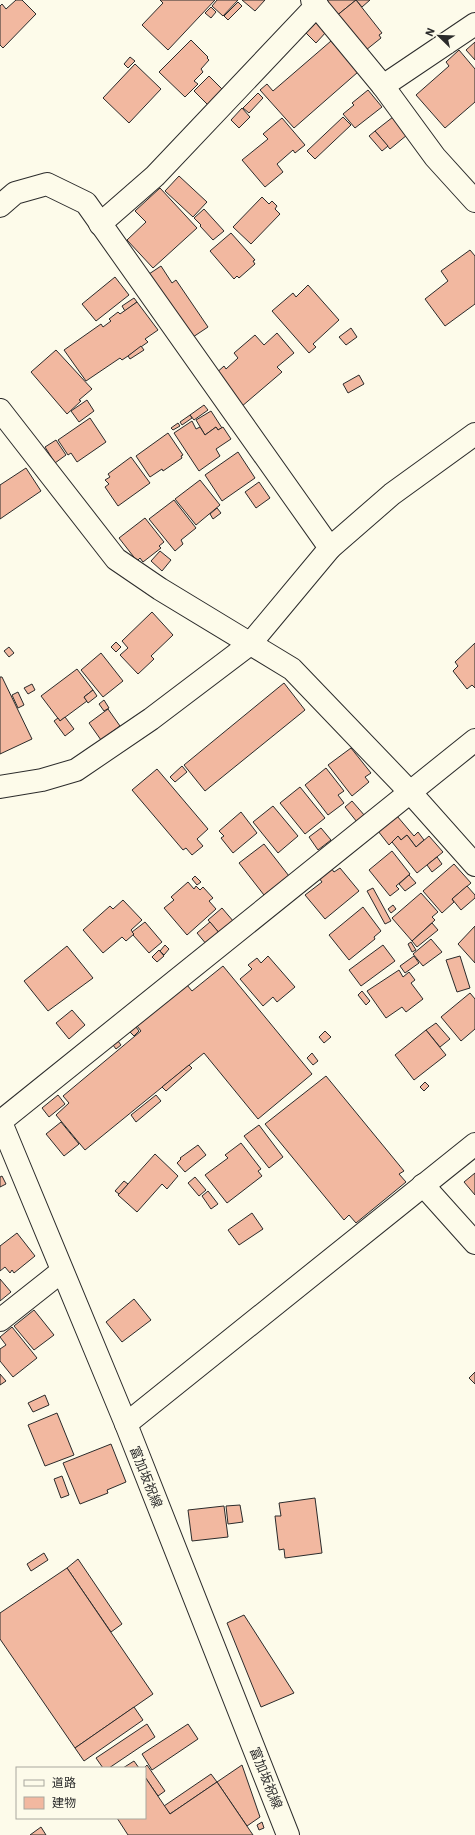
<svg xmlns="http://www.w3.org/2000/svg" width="475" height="1835" font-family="'IBM Plex Sans','Noto Sans JP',sans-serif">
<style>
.building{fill:#f2b8a0;stroke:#2b2b2b}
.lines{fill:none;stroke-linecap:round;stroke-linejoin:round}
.minor-casing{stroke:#2b2b2b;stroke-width:24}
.secondary-casing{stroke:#2b2b2b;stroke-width:24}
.minor{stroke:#fdfbea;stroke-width:22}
.secondary{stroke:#fdfbea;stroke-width:22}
.labels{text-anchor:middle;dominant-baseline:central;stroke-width:3;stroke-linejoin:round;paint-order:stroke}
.street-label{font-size:13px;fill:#2b2b2b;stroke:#fdfbea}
</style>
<rect width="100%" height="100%" fill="#fdfbea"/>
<g class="building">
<polygon points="16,0 22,0 36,14 3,48 0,45 0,6 2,4 6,9"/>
<polygon points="160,0 215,0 168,50 142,25 163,3"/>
<polygon points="217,0 238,0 223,16 212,6"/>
<polygon points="242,0 265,0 255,11"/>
<polygon points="320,0 356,0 335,17"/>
<polygon points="356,0 370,0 362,7"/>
<polygon points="356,0 382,33 379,35 381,38 366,50 335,17"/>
<polygon points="238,2 242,6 228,20 224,16"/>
<polygon points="211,7 216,12 211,18 205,13"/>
<polygon points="317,22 327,31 316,43 306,33"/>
<polygon points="191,40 208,57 207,58 209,60 201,69 203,72 194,81 198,84 185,97 159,72"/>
<polygon points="331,41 358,72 294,128 260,90 267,84 273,91"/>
<polygon points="475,42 475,60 466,50"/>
<polygon points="459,50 475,69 475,102 445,128 416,95 449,66 446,62"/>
<polygon points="130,57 135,61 128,68 124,64"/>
<polygon points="135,64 161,89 129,123 103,98"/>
<polygon points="209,76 224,91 209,106 194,91"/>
<polygon points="368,90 382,107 355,128 343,114 354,105 352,103"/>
<polygon points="258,93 263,98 249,113 243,108"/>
<polygon points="242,108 250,117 239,128 231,120"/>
<polygon points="343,117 351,125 315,159 307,151"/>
<polygon points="393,117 407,135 390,149 375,131"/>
<polygon points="282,118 305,145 295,153 293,150 277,164 283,172 265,187 242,160 268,139 263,134"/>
<polygon points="375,131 388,146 382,151 369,136"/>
<polygon points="179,176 207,202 193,217 165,191"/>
<polygon points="160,188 197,228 153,268 127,240 146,222 135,211"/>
<polygon points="262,197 269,204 272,201 277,206 275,209 280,214 251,244 233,227"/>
<polygon points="204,209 224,231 213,240 200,226 201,225 194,218"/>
<polygon points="231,233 255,260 253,261 255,264 239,278 237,276 234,279 210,251"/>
<polygon points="470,250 475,256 475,304 445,326 425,299 448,281 441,271"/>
<polygon points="161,266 172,283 176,280 208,327 190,339 146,276"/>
<polygon points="115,277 129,295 96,321 82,304"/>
<polygon points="308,285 339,320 313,344 316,347 309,353 272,311 293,293 296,297"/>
<polygon points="134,298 137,302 125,311 122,306"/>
<polygon points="137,302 158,330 145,339 148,342 128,356 122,360 120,358 86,381 64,350 101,324 103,327 111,321 109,319 118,312 120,314"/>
<polygon points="351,328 357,337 346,345 339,337"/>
<polygon points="277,333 294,353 277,367 282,372 241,407 214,375 224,366 226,369 238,358 234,353 255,335 264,345"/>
<polygon points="141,346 144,350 130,359 128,356"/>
<polygon points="56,350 92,389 79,400 81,401 67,414 31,372"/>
<polygon points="359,375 364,384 348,393 343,384"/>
<polygon points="87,400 94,411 79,422 71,411"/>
<polygon points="204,405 208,410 194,420 190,415"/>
<polygon points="211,411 222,428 218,430 216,427 205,435 196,420"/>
<polygon points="190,415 192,418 182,425 180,422"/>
<polygon points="90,418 106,442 77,462 71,453 68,455 58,440"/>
<polygon points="192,421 196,429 200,427 205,435 216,427 218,430 223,427 231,439 216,449 220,456 199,471 174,433"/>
<polygon points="178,423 180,426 173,430 171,428"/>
<polygon points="168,433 183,455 181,456 182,458 163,471 162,469 150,477 136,456"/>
<polygon points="56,440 66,455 55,463 45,447"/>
<polygon points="238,452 255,478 222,501 205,475"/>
<polygon points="131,457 150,483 118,506 105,487 109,484 105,480 110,477 108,474"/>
<polygon points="26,468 41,491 0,519 0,485"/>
<polygon points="200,480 220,505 196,525 175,499"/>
<polygon points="259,482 270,498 256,508 245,492"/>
<polygon points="174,500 196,528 181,540 183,544 175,551 149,519"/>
<polygon points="217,508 221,513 213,519 210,514"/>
<polygon points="145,518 164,542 159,546 161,548 143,562 140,558 137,561 119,538"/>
<polygon points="160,551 171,560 162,571 151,561"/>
<polygon points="152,612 173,635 151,656 154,659 138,674 120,655 128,648 122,641"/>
<polygon points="116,642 121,647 116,652 111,647"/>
<polygon points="475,643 475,688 472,685 467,689 453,671 458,666 455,662"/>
<polygon points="9,647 14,653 9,657 4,651"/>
<polygon points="101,653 123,681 103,697 81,670"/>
<polygon points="77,669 93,690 84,697 87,701 60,721 41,696"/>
<polygon points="0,677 2,677 32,739 0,754"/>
<polygon points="284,683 305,710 205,791 184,765"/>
<polygon points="32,684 35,690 28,694 24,688"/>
<polygon points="93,690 97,696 88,703 84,697"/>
<polygon points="18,692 24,705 18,708 12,695"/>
<polygon points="104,700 109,708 104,711 99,704"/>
<polygon points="108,709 120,726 101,740 89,723"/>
<polygon points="65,717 74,729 65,736 54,721 58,718 60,721"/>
<polygon points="351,748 371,773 365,777 369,782 352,796 328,765"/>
<polygon points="182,766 187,772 175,782 170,777"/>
<polygon points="326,768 344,791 338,795 344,803 328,815 305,785"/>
<polygon points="157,769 208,829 197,839 203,846 192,855 186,848 183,850 132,790"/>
<polygon points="300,787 325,818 305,834 280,803"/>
<polygon points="352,801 365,816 357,822 345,807"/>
<polygon points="273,806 298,836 278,853 253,822"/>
<polygon points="241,812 257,833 233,853 221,838 224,836 219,831"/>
<polygon points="397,816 414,836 418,832 424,840 416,847 407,835 401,840 398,836 389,845 378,831"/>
<polygon points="321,828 331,840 318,850 309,837"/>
<polygon points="407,835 416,847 429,836 443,852 417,873 392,842 398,836 401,840"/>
<polygon points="264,844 289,876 264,895 239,863"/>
<polygon points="392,851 410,874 396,886 399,889 390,896 369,870"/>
<polygon points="437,857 442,864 432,872 427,865"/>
<polygon points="454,864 471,883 452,899 454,902 442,913 423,891"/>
<polygon points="331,868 334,872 340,868 359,891 325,919 305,895 322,882 319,878"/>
<polygon points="409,875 416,883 405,891 399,884"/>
<polygon points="195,876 201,882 197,885 192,879"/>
<polygon points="188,882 194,889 196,886 200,890 203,887 213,898 209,901 216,909 187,935 164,908 174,900 171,897"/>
<polygon points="467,886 475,895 475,898 461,910 452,899"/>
<polygon points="373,888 391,921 385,924 367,891"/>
<polygon points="421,893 438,912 432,917 435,920 412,941 392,918"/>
<polygon points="123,900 142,920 131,930 134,934 126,941 122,937 103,953 83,930 110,906 113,909"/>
<polygon points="393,905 396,909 391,913 388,909"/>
<polygon points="363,907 381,931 374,937 375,939 349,960 329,935"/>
<polygon points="222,908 234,922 220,934 208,920"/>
<polygon points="145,922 162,942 149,953 133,935 134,934 132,932"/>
<polygon points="210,922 220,934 207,945 197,933"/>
<polygon points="432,923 438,930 417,947 412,941"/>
<polygon points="475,926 475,963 458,944"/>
<polygon points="431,939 442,952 423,966 413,954"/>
<polygon points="411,942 416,950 412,952 408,944"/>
<polygon points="165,945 169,949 164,955 160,951"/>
<polygon points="383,945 395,961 361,986 349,970"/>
<polygon points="67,946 93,978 48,1011 24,981"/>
<polygon points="159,950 164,956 157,962 152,957"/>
<polygon points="268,956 295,987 277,1002 273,997 263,1006 240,979 252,969 248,965 257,958 261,963"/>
<polygon points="414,956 419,963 405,973 400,966"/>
<polygon points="460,956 470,988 457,992 446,960"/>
<polygon points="223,966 312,1074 258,1119 204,1053 85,1150 56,1115 69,1103 63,1096 141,1031 137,1026 187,985 192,991"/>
<polygon points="399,970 403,977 409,972 415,980 411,983 423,999 406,1012 402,1007 386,1018 367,991"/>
<polygon points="362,991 370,1001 366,1005 358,995"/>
<polygon points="470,993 475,999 475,1029 461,1041 441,1017"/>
<polygon points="72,1010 85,1025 69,1039 56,1023"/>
<polygon points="436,1023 450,1039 440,1047 426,1030"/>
<polygon points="136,1027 139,1031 134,1036 130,1032"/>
<polygon points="426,1030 446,1055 414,1080 395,1055"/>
<polygon points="325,1031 331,1037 324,1043 319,1037"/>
<polygon points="118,1041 121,1045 116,1049 113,1045"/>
<polygon points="312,1053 318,1061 313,1065 307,1058"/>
<polygon points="189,1065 192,1068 166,1091 162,1087"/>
<polygon points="326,1076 404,1171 399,1174 406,1182 356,1223 349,1215 344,1220 265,1124"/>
<polygon points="425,1082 429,1086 424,1091 420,1087"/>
<polygon points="58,1095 65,1104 49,1117 42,1108"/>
<polygon points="156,1095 161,1101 136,1122 131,1115"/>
<polygon points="61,1122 79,1144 64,1156 46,1134"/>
<polygon points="259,1125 283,1157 269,1168 244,1136"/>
<polygon points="241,1143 261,1169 258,1171 262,1176 227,1203 205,1175 228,1158 225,1155"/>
<polygon points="198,1145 206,1155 185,1172 177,1163 181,1159 180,1158"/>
<polygon points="155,1154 178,1176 167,1189 162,1184 137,1212 118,1195"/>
<polygon points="475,1173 475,1195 464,1182"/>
<polygon points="2,1176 6,1184 0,1187 0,1177"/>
<polygon points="195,1177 206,1190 199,1196 188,1183"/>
<polygon points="124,1181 128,1184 119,1194 115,1191"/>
<polygon points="208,1191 218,1204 211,1209 202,1196"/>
<polygon points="252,1213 263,1229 239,1245 228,1230"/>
<polygon points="17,1233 35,1256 14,1273 12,1270 10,1273 5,1267 0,1271 0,1246"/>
<polygon points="0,1279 11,1292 0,1301"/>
<polygon points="134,1299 151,1320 122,1342 106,1322"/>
<polygon points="34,1310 54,1335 34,1350 14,1326"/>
<polygon points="12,1327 37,1358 13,1377 0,1361 0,1349 6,1345 0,1337"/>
<polygon points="475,1372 475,1384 469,1378"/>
<polygon points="0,1374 6,1381 0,1385"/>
<polygon points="45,1395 49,1405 33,1412 28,1403"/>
<polygon points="57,1413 74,1455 45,1466 28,1425"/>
<polygon points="111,1444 126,1482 107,1490 108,1493 80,1504 63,1463"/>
<polygon points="62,1476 69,1495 61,1498 54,1479"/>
<polygon points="315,1498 322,1553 285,1558 284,1549 279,1550 275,1516 281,1516 279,1503"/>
<polygon points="240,1505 243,1522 228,1524 226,1506"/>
<polygon points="224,1506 228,1537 192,1541 188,1510"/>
<polygon points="44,1553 48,1560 31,1571 27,1564"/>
<polygon points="78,1559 122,1624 111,1632 67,1568"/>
<polygon points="67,1568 153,1694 75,1748 0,1639 0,1613"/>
<polygon points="244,1615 294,1693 261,1707 227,1623"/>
<polygon points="134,1707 143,1720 84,1761 75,1748"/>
<polygon points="147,1724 155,1737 109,1768 103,1768 96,1758"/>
<polygon points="188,1724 198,1739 152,1770 142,1754"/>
<polygon points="134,1761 139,1768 123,1768"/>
<polygon points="147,1765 165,1791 158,1796 145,1777 144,1768"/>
<polygon points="242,1765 260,1817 247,1826 217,1782"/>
<polygon points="211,1774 217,1782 170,1814 164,1806"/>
<polygon points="145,1777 170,1814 217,1782 253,1835 128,1835 117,1818 145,1818"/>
<polygon points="262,1822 264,1828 259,1830 257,1825"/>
<polygon points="41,1827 46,1835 30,1835"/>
</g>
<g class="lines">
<g class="minor-casing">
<g id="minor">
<polyline points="312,0 383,86 435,157 475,201"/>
<polyline points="383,86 475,24"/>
<polyline points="0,206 15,193 47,184 86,203 330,548"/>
<polyline points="100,224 155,176 317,5"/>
<polyline points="0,410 116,559 160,589 292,669 410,792 475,865"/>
<polyline points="0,787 42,780 76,770 151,719 250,644 330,548 392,494 475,434"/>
<polyline points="0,1122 475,740"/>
<polyline points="423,1185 475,1243"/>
<polyline points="0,1320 62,1271"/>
<polyline points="126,1424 475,1144"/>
</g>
</g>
<g class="secondary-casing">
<polyline id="secondary" points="0,1120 126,1424 288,1835"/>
</g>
<use href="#minor" class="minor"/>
<use href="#secondary" class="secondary"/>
</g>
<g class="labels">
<g class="street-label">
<text transform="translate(146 1477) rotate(68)">富加坂祝線</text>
<text transform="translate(266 1778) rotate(68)">富加坂祝線</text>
</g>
</g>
<rect x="16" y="1767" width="130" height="52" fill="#fdfbea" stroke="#a9a89e"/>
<rect x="24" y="1780" width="20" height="6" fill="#fdfbea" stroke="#a9a89e"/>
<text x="52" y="1787" font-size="12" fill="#2b2b2b">道路</text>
<rect x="24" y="1797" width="20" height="12" fill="#f2b8a0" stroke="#a9a89e"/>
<text x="52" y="1807" font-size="12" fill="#2b2b2b">建物</text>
<g transform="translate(439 36) rotate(293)" stroke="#fdfbea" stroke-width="3" paint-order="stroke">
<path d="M0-3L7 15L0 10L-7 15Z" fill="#2b2b2b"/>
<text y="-6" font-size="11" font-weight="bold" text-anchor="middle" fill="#2b2b2b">N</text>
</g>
</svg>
